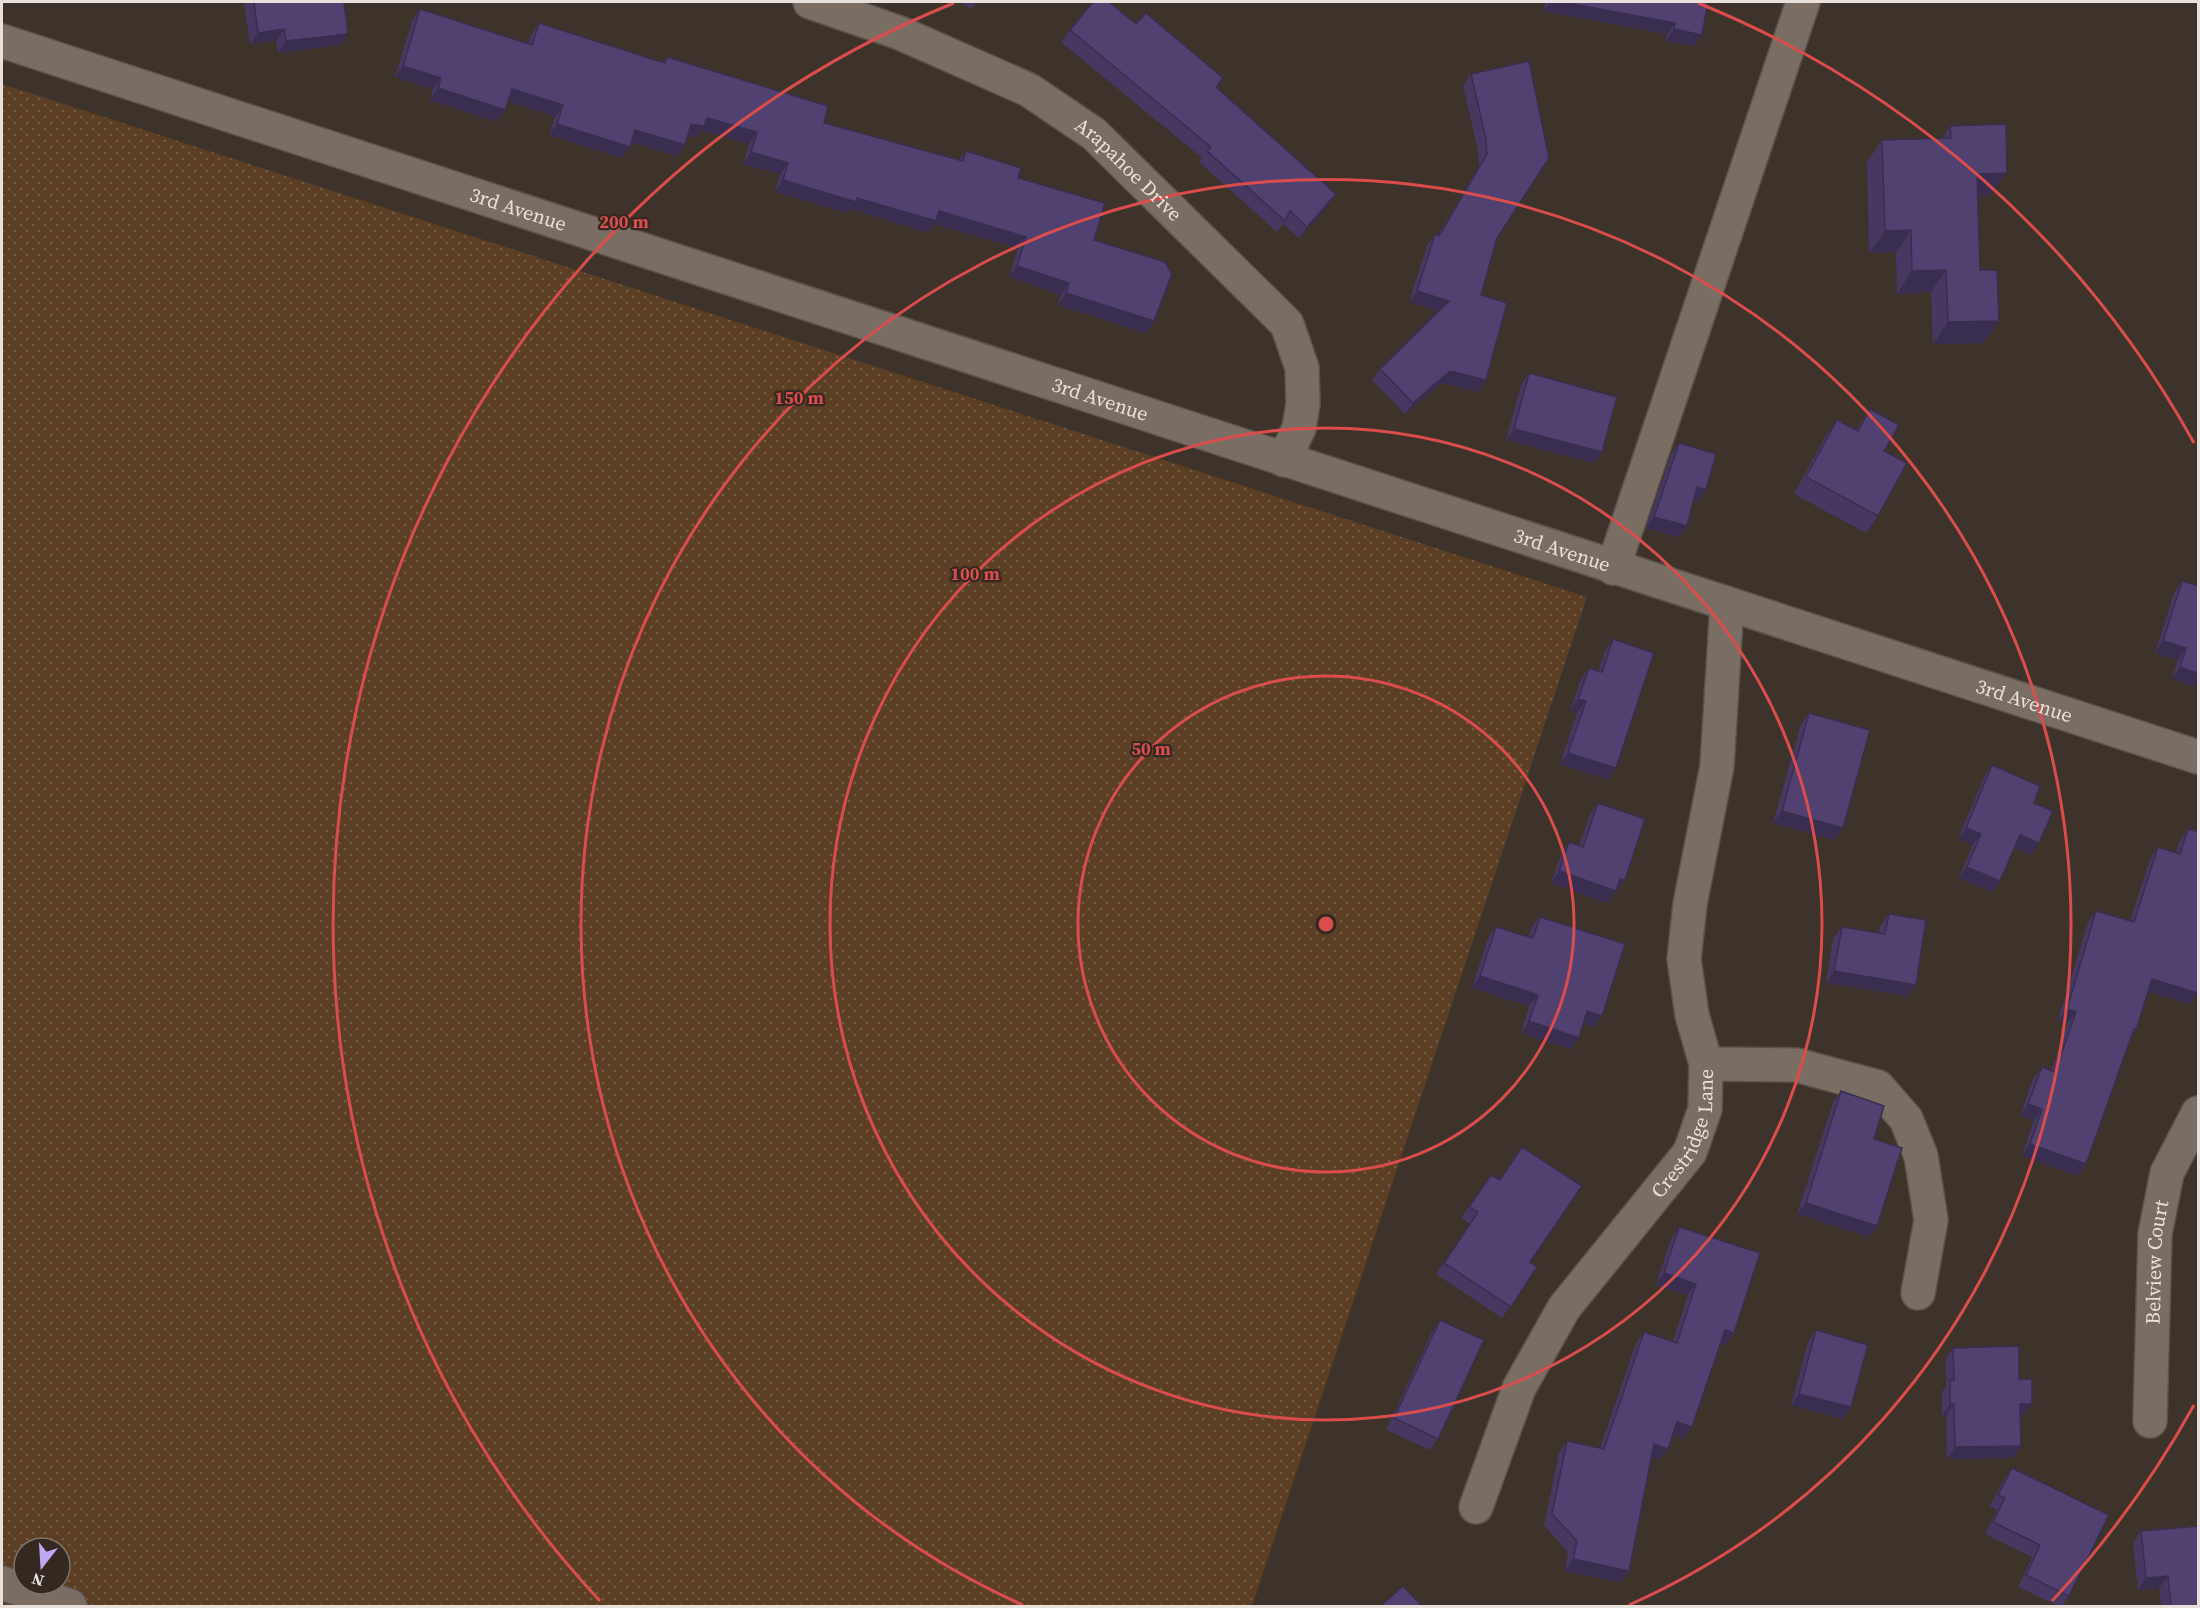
<svg xmlns="http://www.w3.org/2000/svg" width="2200" height="1608" font-family="'Source Serif 4',serif">
<style>
.green{fill:url(#green-dots);fill-rule:evenodd}
.lines{fill:none;stroke-linecap:round;stroke-linejoin:round}
.minor-casing{stroke:#5c524a;stroke-width:36}
.minor{stroke:#7a6e64;stroke-width:33}
.wall{fill:#463861}
.shaded-wall{fill:#392e4f}
.building{fill:#514171;stroke:#392e4f;stroke-width:1.5}
.ring{fill:none;stroke:#da4d4c;stroke-width:3}
.labels{text-anchor:middle;dominant-baseline:central;stroke-width:4.5;stroke-linejoin:round;paint-order:stroke}
.street-label{font-size:20px;fill:#e8e1db;stroke:#342920}
.centre{fill:#da4d4c;stroke:#342920;stroke-width:3}
.ring-label{font-size:18px;text-anchor:middle;font-weight:bold;fill:#da4d4c;stroke:#342920;stroke-width:4.5;stroke-linejoin:round;paint-order:stroke}
</style>
<defs>
<pattern id="green-dots" width="8" height="8" patternUnits="userSpaceOnUse" patternTransform="scale(1.5)"><rect width="8" height="8" fill="#5b3e24"/><path d="M2 2h.1M6 6h.1" fill="none" stroke="#735a43" stroke-width="1.8" stroke-linecap="round"/></pattern>
</defs>
<rect width="100%" height="100%" fill="#3e332a"/>
<path class="green" d="M2 84 1587 597 1252 1606H2ZM24 1548H60V1584H24Z"/>
<g class="lines">
<g class="minor-casing">
<g id="minor">
<path id="s1" d="M810 2 900 33 1029 90 1094 134 1287 324 1302 368 1303 404 1299 428 1284 460"/>
<path id="s2" d="M2 41C734 279 1466 519 2198 757"/>
<polyline points="1613,568 1803,2"/>
<polyline points="1706,1064 1796,1065 1878,1087 1906,1119 1921,1156 1931,1220 1918,1293"/>
<path id="s3" d="M2150 1421 2155 1234 2167 1173 2198 1113"/>
<path id="s4" d="M1476 1507 1519 1388 1564 1308 1690 1152 1705 1109 1706 1064 1692 1015 1684 959 1690 904 1717 766 1727 604"/>
<polyline points="2,1583 70,1606"/>
</g>
</g>
<use href="#minor" class="minor"/>
</g>
<g class="wall">
<polygon points="244,2 344,2 348,34 340,45 278,53 276,41 250,44"/>
<polygon points="960,2 977,2 971,9"/>
<polygon points="1545,2 1708,2 1702,35 1694,46 1666,41 1667,34 1544,11"/>
<polygon points="420,9 528,44 531,35 539,23 663,62 667,57 824,123 959,160 966,151 1018,178 1094,240 1154,321 1146,333 1058,305 1061,295 1009,277 1018,248 934,224 928,233 851,209 848,213 775,192 780,174 743,164 749,144 701,130 696,138 688,136 677,156 631,142 622,158 549,135 555,117 508,101 505,110 497,122 430,100 433,89 395,77 412,21"/>
<polygon points="1136,24 1223,78 1217,87 1336,194 1328,206 1299,238 1283,224 1277,232 1199,162 1202,158 1061,42 1070,30"/>
<polygon points="1529,61 1497,238 1481,295 1486,380 1478,392 1442,383 1405,414 1372,380 1380,369 1438,311 1409,302 1427,246 1435,234 1438,235 1479,166 1478,151 1463,85 1471,74"/>
<polygon points="1950,126 1991,195 1977,196 1980,270 1999,321 1983,343 1933,344 1931,292 1897,294 1896,252 1869,253 1867,162 1882,140 1942,138"/>
<polygon points="1529,373 1602,452 1594,463 1506,440 1521,385"/>
<polygon points="1870,409 1884,451 1878,516 1866,533 1794,494 1825,437 1837,420 1856,430"/>
<polygon points="1679,443 1698,502 1694,500 1679,537 1646,528 1671,455"/>
<polygon points="2182,581 2199,688 2172,679 2178,660 2155,653 2174,593"/>
<polygon points="1613,639 1616,768 1608,780 1560,764 1577,713 1570,711 1581,679 1589,668 1598,671 1605,651"/>
<polygon points="1809,713 1843,828 1834,840 1773,823 1801,724"/>
<polygon points="1992,765 2031,855 2014,848 2000,881 1992,892 1959,878 1973,845 1958,839 1984,777"/>
<polygon points="1598,803 1625,880 1607,903 1551,883 1561,854 1569,842 1579,846 1590,815"/>
<polygon points="2188,829 2197,993 2189,1004 2148,992 2136,1030 2131,1037 2086,1164 2078,1176 2022,1156 2034,1120 2020,1116 2033,1079 2042,1067 2051,1071 2068,1023 2058,1020 2088,923 2096,911 2130,921 2150,859 2158,847 2176,853 2180,840"/>
<polygon points="1889,914 1908,996 1826,983 1833,939 1842,927 1879,933 1880,926"/>
<polygon points="1540,917 1594,1027 1583,1024 1571,1049 1521,1033 1529,1006 1472,988 1488,938 1496,927 1529,937 1531,928"/>
<polygon points="1841,1091 1874,1139 1869,1237 1797,1214 1833,1103"/>
<polygon points="1491,1175 1530,1262 1537,1267 1502,1318 1436,1274 1470,1224 1461,1218"/>
<polygon points="1679,1227 1726,1345 1720,1343 1692,1427 1683,1438 1672,1435 1668,1449 1659,1460 1652,1458 1629,1571 1621,1582 1565,1571 1568,1552 1544,1525 1559,1453 1567,1441 1600,1448 1636,1343 1644,1332 1673,1341 1688,1295 1656,1285 1671,1239"/>
<polygon points="1440,1320 1438,1439 1430,1450 1386,1430 1432,1332"/>
<polygon points="1816,1330 1851,1407 1843,1419 1791,1405 1808,1342"/>
<polygon points="1953,1348 2019,1379 2024,1415 2020,1415 2013,1458 1947,1459 1946,1416 1942,1416 1942,1392 1946,1386 1945,1359"/>
<polygon points="2012,1468 2069,1596 2062,1606 2058,1606 2018,1587 2032,1557 1985,1534 1997,1510 1990,1506 2004,1479"/>
<polygon points="2141,1531 2199,1606 2161,1606 2159,1588 2138,1590 2133,1543"/>
</g>
<g class="shaded-wall">
<polygon points="1550,2 1563,2 1675,23 1667,34 1544,11"/>
<polygon points="284,29 276,41 250,44 258,33"/>
<polygon points="1674,29 1702,35 1694,46 1666,41"/>
<polygon points="348,34 340,45 278,53 286,41"/>
<polygon points="403,66 441,78 433,89 395,77"/>
<polygon points="438,88 505,110 497,122 430,100"/>
<polygon points="512,89 563,105 555,117 504,100"/>
<polygon points="707,118 757,132 749,144 701,130 696,138 683,135 691,124"/>
<polygon points="557,124 630,147 622,158 549,135"/>
<polygon points="635,130 685,145 677,156 627,141"/>
<polygon points="751,152 788,163 780,174 743,164"/>
<polygon points="2007,173 1991,195 1961,196 1977,174"/>
<polygon points="783,180 857,198 939,211 1026,237 1018,248 934,224 928,233 851,209 848,213 775,192"/>
<polygon points="1336,194 1328,206 1299,238 1307,227"/>
<polygon points="1911,230 1896,252 1869,253 1885,231"/>
<polygon points="1017,266 1069,283 1061,295 1009,277"/>
<polygon points="1946,270 1931,292 1897,294 1912,271"/>
<polygon points="1417,291 1449,301 1441,312 1409,302"/>
<polygon points="1066,293 1154,321 1146,333 1058,305"/>
<polygon points="1999,321 1983,343 1933,344 1948,322"/>
<polygon points="1450,371 1486,380 1478,392 1442,383 1405,414 1413,403"/>
<polygon points="1514,429 1602,452 1594,463 1506,440"/>
<polygon points="1697,487 1706,490 1698,502 1689,499"/>
<polygon points="1654,517 1687,526 1679,537 1646,528"/>
<polygon points="2163,641 2186,648 2178,660 2155,653"/>
<polygon points="2180,667 2199,674 2199,688 2172,679"/>
<polygon points="1578,699 1586,701 1577,713 1570,711"/>
<polygon points="1568,753 1616,768 1608,780 1560,764"/>
<polygon points="1782,811 1843,828 1834,840 1773,823"/>
<polygon points="1966,828 1981,834 1973,845 1958,839"/>
<polygon points="2020,835 2039,843 2031,855 2012,846"/>
<polygon points="1967,867 2000,881 1992,892 1959,878"/>
<polygon points="1559,871 1620,879 1625,880 1607,903 1551,883"/>
<polygon points="1834,971 1916,985 1908,996 1826,983"/>
<polygon points="1480,976 1538,995 1529,1006 1472,988"/>
<polygon points="2152,979 2197,993 2189,1004 2144,990"/>
<polygon points="2067,1009 2076,1012 2068,1023 2058,1020"/>
<polygon points="1587,1011 1602,1016 1594,1027 1579,1023"/>
<polygon points="1529,1021 1579,1038 1571,1049 1521,1033"/>
<polygon points="2028,1104 2042,1109 2034,1120 2020,1116"/>
<polygon points="2030,1144 2086,1164 2078,1176 2022,1156"/>
<polygon points="1806,1203 1877,1226 1869,1237 1797,1214"/>
<polygon points="1664,1273 1696,1284 1688,1295 1656,1285"/>
<polygon points="1725,1330 1734,1333 1726,1345 1717,1342"/>
<polygon points="1799,1394 1851,1407 1843,1419 1791,1405"/>
<polygon points="1950,1404 1954,1404 1946,1416 1942,1416"/>
<polygon points="2020,1404 2032,1404 2024,1415 2011,1415"/>
<polygon points="1677,1422 1692,1427 1683,1438 1669,1434"/>
<polygon points="1654,1444 1668,1449 1659,1460 1646,1456"/>
<polygon points="2021,1446 2013,1458 1947,1459 1955,1447"/>
<polygon points="1573,1559 1629,1571 1621,1582 1565,1571"/>
<polygon points="2168,1576 2159,1588 2138,1590 2146,1578"/>
</g>
<g class="building">
<polygon points="254,2 344,2 348,34 286,41 284,29 258,33"/>
<polygon points="1093,2 1109,2 1136,24 1146,13 1223,78 1216,87 1336,194 1307,227 1290,211 1285,221 1207,151 1211,147 1070,30"/>
<polygon points="1563,2 1708,2 1702,35 1674,29 1675,23"/>
<polygon points="420,9 532,45 539,23 665,63 667,57 828,106 824,123 963,161 966,151 1021,168 1018,178 1105,203 1094,240 1165,262 1172,274 1154,321 1066,293 1069,283 1017,266 1026,237 939,211 936,221 857,198 856,202 783,180 788,163 751,152 757,132 707,118 704,126 691,124 685,145 635,130 630,147 557,124 563,105 512,89 505,110 438,88 441,78 403,66"/>
<polygon points="1529,61 1549,158 1497,238 1481,295 1507,303 1486,380 1450,371 1413,403 1380,369 1449,301 1417,291 1435,234 1439,236 1487,154 1486,139 1471,74"/>
<polygon points="2006,124 2007,173 1977,174 1980,270 1997,270 1999,321 1948,322 1946,270 1912,271 1911,230 1885,231 1882,140 1951,138 1950,126"/>
<polygon points="1529,373 1617,397 1602,452 1514,429"/>
<polygon points="1870,409 1899,425 1884,451 1907,463 1878,516 1806,477 1837,420 1858,431"/>
<polygon points="1679,443 1716,454 1706,490 1697,487 1687,526 1654,517"/>
<polygon points="2182,581 2199,586 2199,674 2180,667 2186,648 2163,641"/>
<polygon points="1613,639 1654,653 1616,768 1568,753 1586,701 1578,699 1589,668 1602,672"/>
<polygon points="1809,713 1870,730 1843,828 1782,811"/>
<polygon points="1992,765 2040,786 2034,803 2053,811 2039,843 2020,835 2000,881 1967,867 1981,834 1966,828"/>
<polygon points="1598,803 1645,819 1625,880 1620,879 1616,891 1559,871 1569,842 1583,847"/>
<polygon points="2188,829 2199,832 2199,988 2197,993 2152,979 2136,1030 2134,1029 2086,1164 2030,1144 2042,1109 2028,1104 2042,1067 2055,1072 2076,1012 2067,1009 2096,911 2134,922 2158,847 2180,854"/>
<polygon points="1889,914 1926,920 1916,985 1834,971 1842,927 1885,934"/>
<polygon points="1540,917 1625,944 1602,1016 1587,1011 1579,1038 1529,1021 1538,995 1480,976 1496,927 1533,938"/>
<polygon points="1841,1091 1884,1106 1874,1139 1902,1148 1877,1226 1806,1203"/>
<polygon points="1522,1147 1582,1186 1530,1262 1537,1267 1511,1307 1444,1263 1478,1212 1469,1207 1491,1175 1500,1180"/>
<polygon points="1679,1227 1760,1253 1734,1333 1725,1330 1692,1427 1677,1422 1668,1449 1654,1444 1629,1571 1573,1559 1577,1541 1552,1514 1567,1441 1604,1449 1644,1332 1677,1343 1696,1284 1664,1273"/>
<polygon points="1440,1320 1484,1340 1438,1439 1394,1418"/>
<polygon points="1816,1330 1868,1345 1851,1407 1799,1394"/>
<polygon points="2019,1346 2019,1379 2032,1379 2032,1404 2020,1404 2021,1446 1955,1447 1954,1404 1950,1404 1950,1380 1954,1380 1953,1348"/>
<polygon points="2012,1468 2109,1515 2069,1596 2026,1575 2040,1545 1993,1522 2005,1498 1998,1495"/>
<polygon points="2199,1526 2199,1606 2171,1606 2168,1576 2146,1578 2141,1531"/>
<polygon points="1403,1586 1422,1606 1381,1606"/>
</g>
<g class="ring">
<circle cx="1326" cy="924" r="248"/>
<circle cx="1326" cy="924" r="496"/>
<path d="M1023 1605A745 745 0 1 1 1629 1605"/>
<path d="M2194 1405A993 993 0 0 1 2052 1601M600 1601A993 993 0 0 1 954 3M1698 3A993 993 0 0 1 2194 443"/>
</g>
<g class="labels">
<g class="street-label">
<text stroke="none"><textPath href="#s1" startOffset="364">Arapahoe Drive</textPath></text>
<text stroke="none"><textPath href="#s2" startOffset="543">3rd Avenue</textPath></text>
<text stroke="none"><textPath href="#s2" startOffset="1155">3rd Avenue</textPath></text>
<text stroke="none"><textPath href="#s2" startOffset="1641">3rd Avenue</textPath></text>
<text stroke="none"><textPath href="#s2" startOffset="2127">3rd Avenue</textPath></text>
<text stroke="none"><textPath href="#s4" startOffset="434">Crestridge Lane</textPath></text>
<text stroke="none"><textPath href="#s3" startOffset="159">Belview Court</textPath></text>
</g>
</g>
<circle cx="1326" cy="924" r="9" class="centre"/>
<g class="ring-label">
<text x="624" y="228">200 m</text>
<text x="799" y="404">150 m</text>
<text x="975" y="580">100 m</text>
<text x="1151" y="755">50 m</text>
</g>
<rect width="2200" height="1608" fill="none" stroke="#e8e1db" stroke-width="6"/>
<g transform="translate(42 1566) rotate(197)"><circle r="28" fill="#342920" stroke="#7c736b" stroke-width="1.5"/>
<path d="M0-4.5L10 22L0 15L-10 22Z" fill="#bfa8f4"/>
<text y="-9" font-size="16" font-weight="bold" text-anchor="middle" fill="#e8e1db">N</text>
</g>
</svg>
